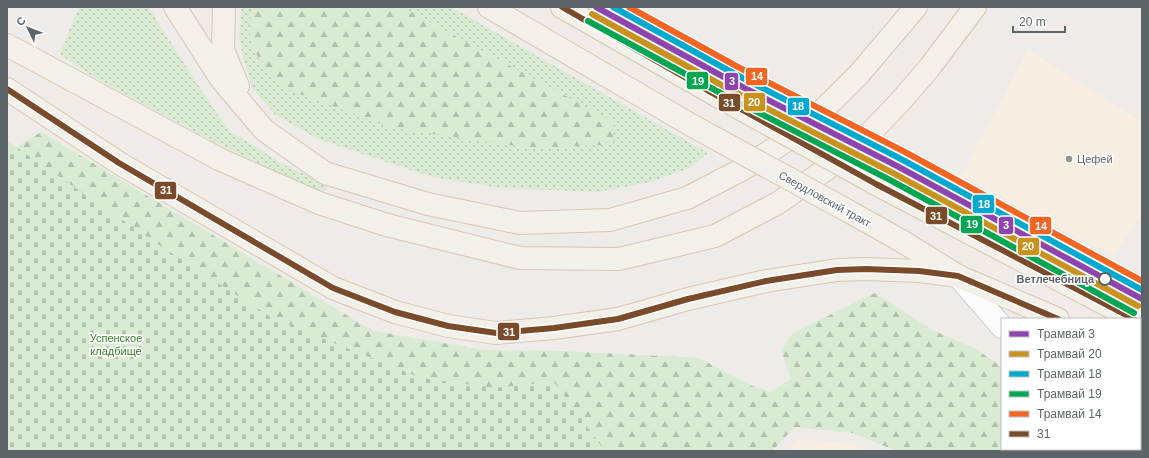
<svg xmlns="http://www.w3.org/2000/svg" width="1149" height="458" font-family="Helvetica,sans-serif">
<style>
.commercial{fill:#f7eee1}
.grass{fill:url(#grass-dots)}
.forest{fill:url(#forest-firs)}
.cemetery{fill:url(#cemetery-stones)}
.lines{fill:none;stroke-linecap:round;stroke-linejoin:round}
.secondary-casing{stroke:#c9cac9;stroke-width:24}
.primary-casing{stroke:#d8c7b4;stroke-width:24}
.secondary{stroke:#fcfcfc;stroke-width:22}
.primary{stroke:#f3efe9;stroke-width:22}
.primary-bridge-casing{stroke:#d8c7b4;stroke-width:24;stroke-linecap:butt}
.primary-bridge{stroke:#f3efe9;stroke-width:22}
.bus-1-casing{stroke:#fff;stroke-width:9}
.bus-1{stroke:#7a4b2a;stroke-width:6}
.tram-1-casing{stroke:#fff;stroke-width:9}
.tram-2-casing{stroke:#fff;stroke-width:9}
.tram-3-casing{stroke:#fff;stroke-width:9}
.tram-4-casing{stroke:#fff;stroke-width:9}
.tram-5-casing{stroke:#fff;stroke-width:9}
.tram-1{stroke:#8e44ad;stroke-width:6}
.tram-2{stroke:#c9921f;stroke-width:6}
.tram-3{stroke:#00a9ce;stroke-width:6}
.tram-4{stroke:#00a651;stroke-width:6}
.tram-5{stroke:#f26522;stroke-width:6}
.poi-dot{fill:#909394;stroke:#fff;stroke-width:1.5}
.stop-dot{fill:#fff;stroke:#5d6467;stroke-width:2}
.labels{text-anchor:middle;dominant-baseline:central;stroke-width:3.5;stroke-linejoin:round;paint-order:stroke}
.poi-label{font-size:11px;fill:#5d6467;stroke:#fff;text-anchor:start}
.street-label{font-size:11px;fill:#5d6467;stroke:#fff}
.stop-label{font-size:11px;font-weight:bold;fill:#5d6467;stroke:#fff;text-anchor:end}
.park-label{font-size:11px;fill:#37802a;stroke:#fff}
.line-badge{stroke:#fff;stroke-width:1.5}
.badge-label{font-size:11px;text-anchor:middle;font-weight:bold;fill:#fff}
</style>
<defs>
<pattern id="grass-dots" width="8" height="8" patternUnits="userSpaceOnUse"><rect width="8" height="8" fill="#d9ebd2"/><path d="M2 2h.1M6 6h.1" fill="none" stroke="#b3c2ae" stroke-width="1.8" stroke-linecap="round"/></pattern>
<pattern id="forest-firs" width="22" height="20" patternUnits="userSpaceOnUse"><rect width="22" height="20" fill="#d9ebd2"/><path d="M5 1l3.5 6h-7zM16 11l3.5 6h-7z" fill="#b3c2ae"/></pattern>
<pattern id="cemetery-stones" width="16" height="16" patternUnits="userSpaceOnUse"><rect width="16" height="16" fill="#d9ebd2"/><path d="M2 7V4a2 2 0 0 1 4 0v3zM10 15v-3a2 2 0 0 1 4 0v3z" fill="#b3c2ae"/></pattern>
</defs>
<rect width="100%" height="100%" fill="#eeebe8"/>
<g class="commercial">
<polygon points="1028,50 1142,122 1142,213 1113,257 961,176"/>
<polygon points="798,439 852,444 867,451 788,451"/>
</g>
<g class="grass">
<polygon points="79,7 148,7 211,105 230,131 284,165 321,181 328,186 326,190 318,191 212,141 87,73 60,54"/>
<polygon points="242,7 451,7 708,153 689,168 650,182 597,192 501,188 432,177 318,139 274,114 252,87 243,57 239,36"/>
</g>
<g class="forest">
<polygon points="255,7 402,7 610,120 616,129 612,138 603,145 531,148 393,128 284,88 263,65 252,47 248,22"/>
<polygon points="41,132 373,331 485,350 563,351 699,358 750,385 770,392 791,379 781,350 793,333 875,293 932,330 976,349 1002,367 1002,443 999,451 897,451 852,433 795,427 772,451 270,451 7,153"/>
</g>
<polygon class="cemetery" points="7,141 159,245 274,319 421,378 494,388 554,382 605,451 7,451"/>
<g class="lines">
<g class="secondary-casing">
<g id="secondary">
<polyline points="958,276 1002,327"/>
<polyline points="1059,451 1059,449"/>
<polyline points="1081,451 1082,449"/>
</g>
</g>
<g class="primary-casing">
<g id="primary">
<polyline points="175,7 221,79 264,130 325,173 428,204 520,223 610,220 687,198 743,169 799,132 832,101 860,73 916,7"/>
<polyline points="224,7 223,50 238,86"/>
<polyline points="489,7 691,125"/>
<polyline points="562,7 721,98"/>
<polyline points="7,45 219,159 319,203 387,225 520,258 619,259 715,236 778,203 838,161 869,134 899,103 930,67 975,7"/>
<polyline points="7,89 119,163 333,288 395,312 448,326 496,333 554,328 618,319 688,299 766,281 837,270 866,269 919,271 958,276"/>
<polyline points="876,184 1134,319"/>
<polyline points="848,211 900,240 958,276 1058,319"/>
<polyline points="1140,358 1142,359"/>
</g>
</g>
<use href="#secondary" class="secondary"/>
<use href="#primary" class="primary"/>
<g class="primary-bridge-casing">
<g id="primary-bridge">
<polyline points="721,98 876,184"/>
<polyline points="691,125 848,211"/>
</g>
</g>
<use href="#primary-bridge" class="primary-bridge"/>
<g class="bus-1-casing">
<g id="bus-1">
<polyline points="562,7 721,98 876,184 1134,319"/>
<polyline points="7,89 119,163 333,288 395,312 448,326 496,333 554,328 618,319 688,299 766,281 837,270 866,269 919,271 958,276 1058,319"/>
</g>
</g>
<use href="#bus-1" class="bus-1"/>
<g class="tram-1-casing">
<polyline id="tram-1" points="596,7 731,81 897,166 1142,299"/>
</g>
<g class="tram-2-casing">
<polyline id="tram-2" points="592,14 727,88 893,173 1138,306"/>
</g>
<g class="tram-3-casing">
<polyline id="tram-3" points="613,7 735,74 901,159 1142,290"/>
</g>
<g class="tram-4-casing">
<polyline id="tram-4" points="588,21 724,95 890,180 1134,313"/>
</g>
<g class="tram-5-casing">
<polyline id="tram-5" points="629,7 738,67 905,152 1142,281"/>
</g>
<use href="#tram-1" class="tram-1"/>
<use href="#tram-2" class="tram-2"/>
<use href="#tram-3" class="tram-3"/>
<use href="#tram-4" class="tram-4"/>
<use href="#tram-5" class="tram-5"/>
</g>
<circle class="poi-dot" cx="1069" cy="159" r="4"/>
<circle class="stop-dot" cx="1105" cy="279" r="6"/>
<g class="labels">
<g class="poi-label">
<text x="1077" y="159">Цефей</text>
</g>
<g class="street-label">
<text transform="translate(825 199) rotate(29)">Свердловский тракт</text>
</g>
<g class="stop-label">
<text x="1094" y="279">Ветлечебница</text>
</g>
<g class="park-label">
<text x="116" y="338">Успенское<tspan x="116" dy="13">кладбище</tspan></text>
</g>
</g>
<g class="line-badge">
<rect x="745" y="67" width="23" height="19" rx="4" fill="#f26522"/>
<rect x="686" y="71" width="23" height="19" rx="4" fill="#00a651"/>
<rect x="724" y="72" width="15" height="19" rx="4" fill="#8e44ad"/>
<rect x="743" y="92" width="23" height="20" rx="4" fill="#c9921f"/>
<rect x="718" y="93" width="23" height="19" rx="4" fill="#7a4b2a"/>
<rect x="787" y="97" width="23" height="19" rx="4" fill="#00a9ce"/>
<rect x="154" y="181" width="23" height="19" rx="4" fill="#7a4b2a"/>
<rect x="972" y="194" width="23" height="20" rx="4" fill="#00a9ce"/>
<rect x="925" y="206" width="23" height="19" rx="4" fill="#7a4b2a"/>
<rect x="960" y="215" width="23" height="19" rx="4" fill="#00a651"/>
<rect x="998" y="216" width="16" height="19" rx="4" fill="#8e44ad"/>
<rect x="1029" y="216" width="23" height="19" rx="4" fill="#f26522"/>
<rect x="1017" y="237" width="23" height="19" rx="4" fill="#c9921f"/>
<rect x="497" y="322" width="23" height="19" rx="4" fill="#7a4b2a"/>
</g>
<g class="badge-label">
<text x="757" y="80">14</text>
<text x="698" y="85">19</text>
<text x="732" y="85">3</text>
<text x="754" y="106">20</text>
<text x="729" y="107">31</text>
<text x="798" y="110">18</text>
<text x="166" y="194">31</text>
<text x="984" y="208">18</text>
<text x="936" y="220">31</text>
<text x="972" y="228">19</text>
<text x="1006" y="229">3</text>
<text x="1041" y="230">14</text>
<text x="1028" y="250">20</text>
<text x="509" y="336">31</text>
</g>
<rect width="1149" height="458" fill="none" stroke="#5d6467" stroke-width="16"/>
<rect x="1001" y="318" width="140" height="132" fill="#ffffff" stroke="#bec1c2"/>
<rect x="1009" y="331" width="20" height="6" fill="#8e44ad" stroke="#bec1c2"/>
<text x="1037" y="338" font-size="12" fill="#5d6467">Трамвай 3</text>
<rect x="1009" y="351" width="20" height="6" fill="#c9921f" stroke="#bec1c2"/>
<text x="1037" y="358" font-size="12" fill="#5d6467">Трамвай 20</text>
<rect x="1009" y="371" width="20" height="6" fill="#00a9ce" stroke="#bec1c2"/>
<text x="1037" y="378" font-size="12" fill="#5d6467">Трамвай 18</text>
<rect x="1009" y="391" width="20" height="6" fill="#00a651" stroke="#bec1c2"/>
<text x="1037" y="398" font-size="12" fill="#5d6467">Трамвай 19</text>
<rect x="1009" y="411" width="20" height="6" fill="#f26522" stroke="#bec1c2"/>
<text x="1037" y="418" font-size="12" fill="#5d6467">Трамвай 14</text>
<rect x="1009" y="431" width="20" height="6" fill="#7a4b2a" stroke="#bec1c2"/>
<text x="1037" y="438" font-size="12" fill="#5d6467">31</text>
<g transform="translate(28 28) rotate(313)" stroke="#ffffff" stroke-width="3" paint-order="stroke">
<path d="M0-3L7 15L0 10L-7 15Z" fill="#5d6467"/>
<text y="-6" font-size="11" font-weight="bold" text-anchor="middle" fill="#5d6467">С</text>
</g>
<path d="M1013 26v6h52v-6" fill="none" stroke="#5d6467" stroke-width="2"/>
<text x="1019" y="26" font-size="12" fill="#5d6467" stroke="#ffffff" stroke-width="3" paint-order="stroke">20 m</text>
</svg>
